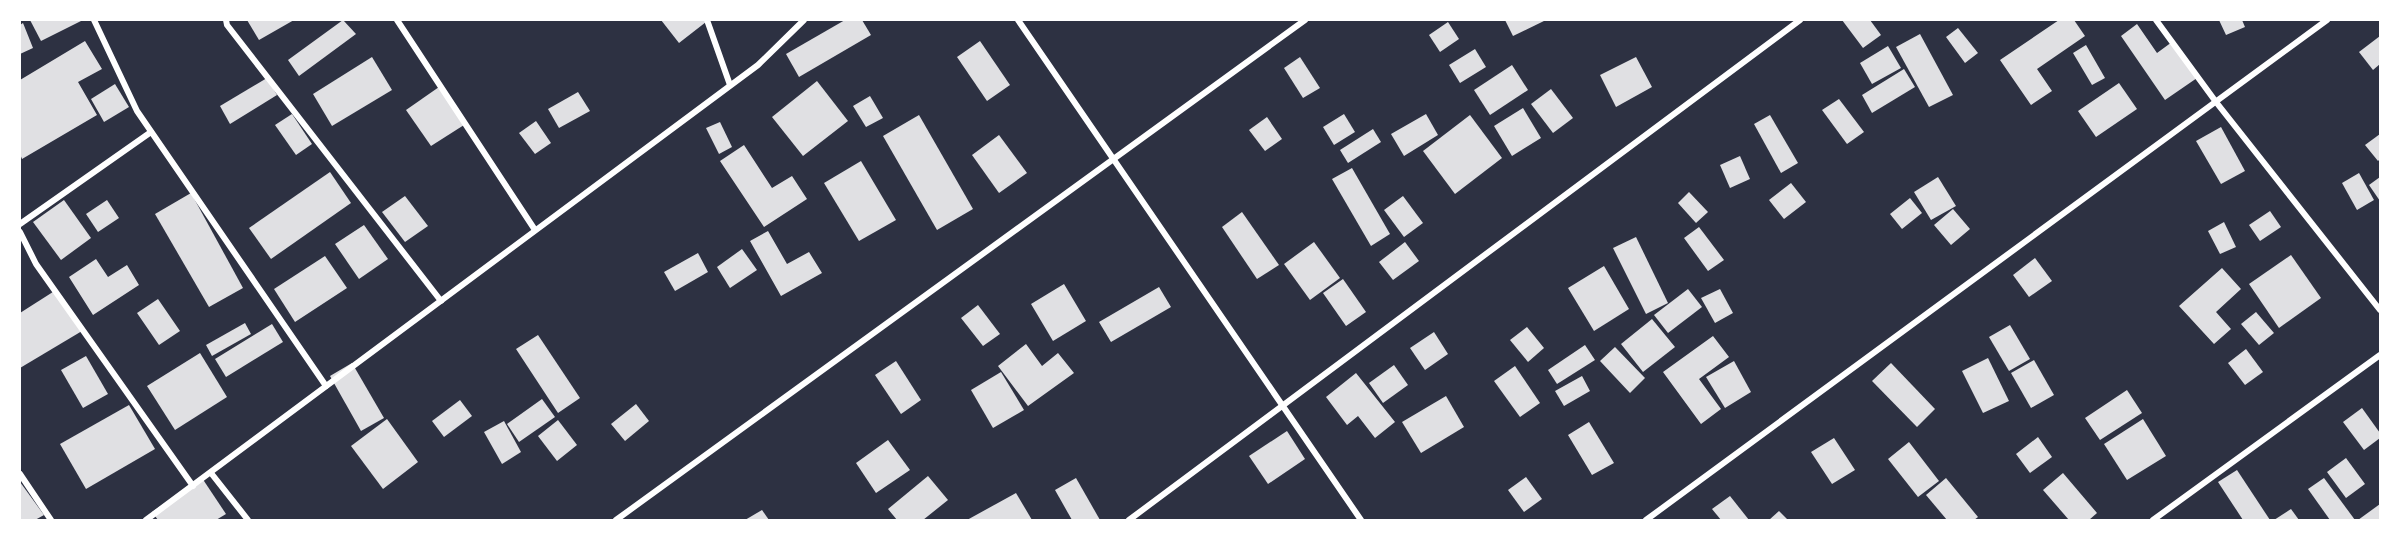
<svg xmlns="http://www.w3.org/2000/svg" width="2400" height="540" font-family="Helvetica,sans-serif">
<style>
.building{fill:#e0e0e3}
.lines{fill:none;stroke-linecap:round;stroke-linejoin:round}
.minor{stroke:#fff;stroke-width:6}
</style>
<rect width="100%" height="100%" fill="#2d3142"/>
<g class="building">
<polygon points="30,20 83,20 41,41"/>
<polygon points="247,20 294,20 259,40"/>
<polygon points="343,20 356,34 299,76 288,60"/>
<polygon points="661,20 704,20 706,22 679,43"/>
<polygon points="845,20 862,20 871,35 799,77 786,54"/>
<polygon points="1505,20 1546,20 1513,36"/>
<polygon points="1842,20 1870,20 1881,35 1863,48"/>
<polygon points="2059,20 2074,20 2085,36 2037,69 2052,91 2031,105 2000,60"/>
<polygon points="2219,20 2242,20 2245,27 2226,35"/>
<polygon points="1448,22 1459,39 1440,52 1429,35"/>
<polygon points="23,23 33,48 20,54 20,25"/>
<polygon points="2137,24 2157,53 2172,42 2197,78 2165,100 2121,36"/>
<polygon points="1958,28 1978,53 1965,63 1946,37"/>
<polygon points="1920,34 1953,95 1929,107 1896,47"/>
<polygon points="2380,36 2380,64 2373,70 2359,52"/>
<polygon points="85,41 102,69 78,82 97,115 22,159 20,154 20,80"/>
<polygon points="980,41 1010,85 987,101 957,57"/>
<polygon points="2086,45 2105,78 2092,85 2073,53"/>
<polygon points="1888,46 1901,68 1872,84 1860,63"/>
<polygon points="1475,49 1486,67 1460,83 1449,65"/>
<polygon points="372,57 392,90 332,126 313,94"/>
<polygon points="1300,57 1320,88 1303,98 1284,68"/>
<polygon points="1636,57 1652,87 1616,107 1600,75"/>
<polygon points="1512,65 1528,90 1490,115 1474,90"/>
<polygon points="1904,69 1915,87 1872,113 1862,95"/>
<polygon points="267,78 277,95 230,124 220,106"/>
<polygon points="817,81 848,121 803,156 772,117"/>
<polygon points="2119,83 2137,109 2096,137 2078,111"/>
<polygon points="115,84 129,107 104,122 91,99"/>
<polygon points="439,87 464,125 431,146 406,110"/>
<polygon points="1551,89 1573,118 1553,133 1531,104"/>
<polygon points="578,92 590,111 559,128 548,109"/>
<polygon points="870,96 883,118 866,127 853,106"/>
<polygon points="1839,99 1864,132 1847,144 1822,110"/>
<polygon points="1523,108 1541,138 1512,156 1494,126"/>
<polygon points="292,114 312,144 296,155 275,125"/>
<polygon points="1344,114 1355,132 1334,145 1323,127"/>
<polygon points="1426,114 1438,135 1404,156 1391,134"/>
<polygon points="919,115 973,209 937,230 883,136"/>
<polygon points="1470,115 1502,158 1455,194 1423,151"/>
<polygon points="1770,115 1798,163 1781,173 1754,124"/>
<polygon points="1267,117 1282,139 1265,151 1249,130"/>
<polygon points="536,121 551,143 535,154 519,133"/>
<polygon points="720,122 732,147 719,154 706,128"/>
<polygon points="2221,127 2245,171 2221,184 2196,141"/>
<polygon points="1373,129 1381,142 1348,163 1340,150"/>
<polygon points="2380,134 2380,159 2378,161 2365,145"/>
<polygon points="999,135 1027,173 999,193 972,155"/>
<polygon points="744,145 772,188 792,176 807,199 764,227 720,161"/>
<polygon points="1740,156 1750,179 1730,188 1720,165"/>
<polygon points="861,161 896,220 859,241 824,183"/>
<polygon points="1352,168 1390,234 1371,246 1332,179"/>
<polygon points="330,172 351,203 271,259 249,228"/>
<polygon points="2359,173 2374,200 2357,210 2342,183"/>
<polygon points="1938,177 1956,206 1931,220 1914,192"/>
<polygon points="2380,177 2380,201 2369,185"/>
<polygon points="1791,183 1806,202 1784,219 1769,200"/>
<polygon points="1689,192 1708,212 1696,223 1678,203"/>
<polygon points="191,193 243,288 209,307 155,214"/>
<polygon points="405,196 428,226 405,242 382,212"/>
<polygon points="1403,196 1423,223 1404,237 1384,210"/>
<polygon points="1910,198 1922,213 1902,229 1890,214"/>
<polygon points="64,200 91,238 61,260 33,222"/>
<polygon points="107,200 119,218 98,232 86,214"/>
<polygon points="1953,209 1970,229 1951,245 1934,225"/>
<polygon points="2270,211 2281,227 2260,241 2249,225"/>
<polygon points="1242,212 1279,265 1257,279 1222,227"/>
<polygon points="2224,222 2236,247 2220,254 2208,231"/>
<polygon points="364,225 388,259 359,279 335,244"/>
<polygon points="1699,227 1724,260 1708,271 1684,238"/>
<polygon points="768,231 787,264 809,252 822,273 781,296 750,241"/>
<polygon points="1636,237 1668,303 1646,314 1613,248"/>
<polygon points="1314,242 1340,278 1310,300 1284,264"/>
<polygon points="1405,242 1419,261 1393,280 1379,262"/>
<polygon points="742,249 757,270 730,288 717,267"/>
<polygon points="698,253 708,272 675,291 664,272"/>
<polygon points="2291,255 2321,298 2279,328 2249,284"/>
<polygon points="325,256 347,288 295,322 274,289"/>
<polygon points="2035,258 2052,281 2029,297 2013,275"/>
<polygon points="96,259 108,277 127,265 139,285 93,315 69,277"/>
<polygon points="1604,266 1629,309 1594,331 1568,288"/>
<polygon points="2222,268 2241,289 2216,312 2231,329 2214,344 2179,306"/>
<polygon points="1343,279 1366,312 1346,326 1323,293"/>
<polygon points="1064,284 1086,321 1053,341 1031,304"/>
<polygon points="1159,287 1171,307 1111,342 1099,322"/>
<polygon points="1688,289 1702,307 1668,333 1654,315"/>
<polygon points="1720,289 1733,313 1715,323 1701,298"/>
<polygon points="56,290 82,331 20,368 20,313"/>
<polygon points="158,299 180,331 159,345 137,313"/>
<polygon points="978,305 1000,334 983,346 961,318"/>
<polygon points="2256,312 2274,333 2259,345 2241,324"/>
<polygon points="1652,319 1675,347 1643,372 1621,344"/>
<polygon points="245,323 251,334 212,356 206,345"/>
<polygon points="272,324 283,342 226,377 215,359"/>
<polygon points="2010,325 2030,359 2009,371 1989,337"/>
<polygon points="1527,327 1544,348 1528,362 1510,340"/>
<polygon points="1434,332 1448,354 1425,370 1410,348"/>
<polygon points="538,335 580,398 558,413 516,349"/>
<polygon points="1713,336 1729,357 1699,379 1721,409 1701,424 1663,372"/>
<polygon points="1026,344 1042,366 1058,353 1074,373 1028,406 998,366"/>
<polygon points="1585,345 1595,360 1557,384 1548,370"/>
<polygon points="1615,347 1645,378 1630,393 1600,361"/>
<polygon points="2246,349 2263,372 2245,385 2228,363"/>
<polygon points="200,353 227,397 175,430 147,386"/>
<polygon points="86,356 108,394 83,408 61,370"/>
<polygon points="1988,358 2009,401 1983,413 1962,371"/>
<polygon points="2034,360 2054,395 2031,408 2011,373"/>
<polygon points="896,361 921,400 901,414 875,375"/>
<polygon points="1734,361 1751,392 1725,408 1706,377"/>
<polygon points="352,363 384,418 361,431 330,376"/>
<polygon points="1891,363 1935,409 1917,427 1872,381"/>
<polygon points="1394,365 1408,385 1383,403 1369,383"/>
<polygon points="1515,366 1540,403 1520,417 1494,381"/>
<polygon points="1001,372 1024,410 993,428 971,390"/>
<polygon points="1356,373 1395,422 1375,438 1358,416 1347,425 1326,397"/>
<polygon points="1582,376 1590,391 1564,406 1555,391"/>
<polygon points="2127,390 2142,413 2100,440 2085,418"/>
<polygon points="1446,396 1464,427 1421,453 1402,422"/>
<polygon points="542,399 555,417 519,442 507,424"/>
<polygon points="460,400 472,416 444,437 432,421"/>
<polygon points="636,404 649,421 625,441 611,424"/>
<polygon points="129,405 155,449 86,489 60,444"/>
<polygon points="2362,408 2380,433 2380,438 2364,450 2343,422"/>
<polygon points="387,419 418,462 383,489 351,446"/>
<polygon points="2143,419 2166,456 2127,480 2104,444"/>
<polygon points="558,420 577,445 557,461 538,436"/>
<polygon points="504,421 521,452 502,464 484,432"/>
<polygon points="1589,422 1614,463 1592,475 1568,435"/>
<polygon points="1287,431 1305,459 1268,484 1249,456"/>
<polygon points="2038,437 2052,457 2030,473 2016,454"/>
<polygon points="1834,438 1855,470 1832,484 1811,452"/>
<polygon points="888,440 910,470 876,493 856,463"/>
<polygon points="1909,442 1939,481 1918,497 1888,459"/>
<polygon points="2346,458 2365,484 2346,498 2327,472"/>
<polygon points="2237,470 2270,520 2243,520 2218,482"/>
<polygon points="2063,473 2097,513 2089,520 2069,520 2043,490"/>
<polygon points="928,476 948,500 923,520 897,520 888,509"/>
<polygon points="1526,477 1542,499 1524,512 1508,490"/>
<polygon points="202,478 226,514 216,520 158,520 152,512"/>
<polygon points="1076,478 1100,520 1072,520 1055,490"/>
<polygon points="1946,478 1978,517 1974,520 1947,520 1926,495"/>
<polygon points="2324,478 2355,520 2330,520 2308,489"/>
<polygon points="20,482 44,515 35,520 20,520"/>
<polygon points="1016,493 1032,520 967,520"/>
<polygon points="1730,496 1749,520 1721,520 1712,509"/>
<polygon points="2380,504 2380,520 2358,520"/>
<polygon points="2291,509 2299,520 2274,520"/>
<polygon points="762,510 769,520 745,520"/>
<polygon points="1779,511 1788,520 1769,520"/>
</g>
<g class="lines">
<g class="minor">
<polyline points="94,20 137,111 326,386"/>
<polyline points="226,20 227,25 441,301"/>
<polyline points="397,20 535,230"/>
<polyline points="707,20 730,85"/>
<polyline points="1018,20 1361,520"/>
<polyline points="2156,20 2216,102 2380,310"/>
<polyline points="20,224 151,132"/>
<polyline points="20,232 36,264 193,486"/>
<polyline points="211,473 248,520"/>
<polyline points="20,474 51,520"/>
<polyline points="146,520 758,65 804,20"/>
<polyline points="616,520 1305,20"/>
<polyline points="1129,520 1800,20"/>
<polyline points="1646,520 2327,20"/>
<polyline points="2153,520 2380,355"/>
</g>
</g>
<rect width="2400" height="540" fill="none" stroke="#ffffff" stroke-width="42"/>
</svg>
